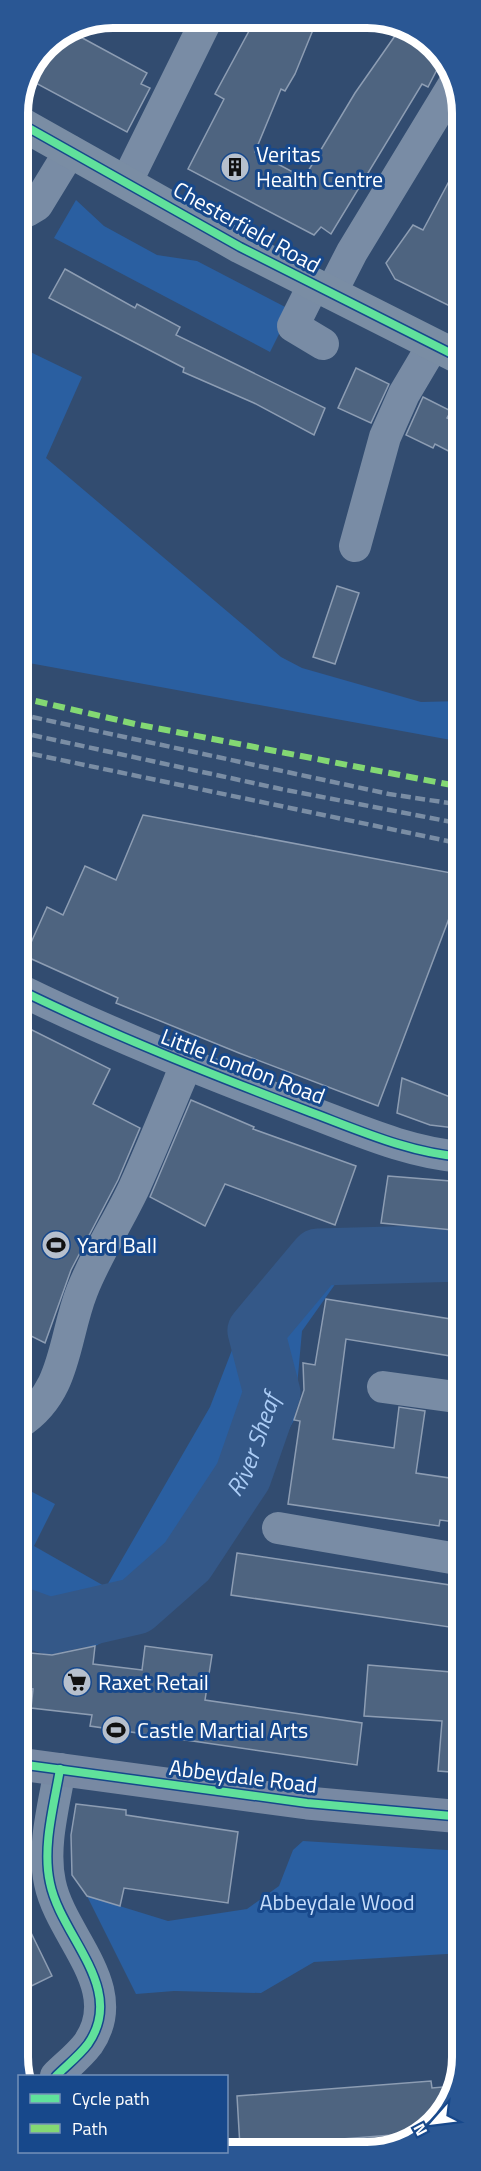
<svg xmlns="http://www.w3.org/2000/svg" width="481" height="2171" font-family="'Titillium Web',sans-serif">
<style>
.green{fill:#2a5fa1}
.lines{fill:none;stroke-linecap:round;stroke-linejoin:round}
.river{stroke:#345888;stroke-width:57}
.building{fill:#4e6480;stroke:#8d9db3;stroke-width:1.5}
.minor{stroke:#798ca5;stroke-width:32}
.major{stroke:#7889a3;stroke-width:33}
.highway{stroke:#7a8da4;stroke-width:33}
.rail{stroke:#7a8da4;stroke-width:4.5;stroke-dasharray:10 4.5;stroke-linecap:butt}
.quiet{stroke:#83d873;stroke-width:6;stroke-dasharray:12 6;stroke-linecap:butt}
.cycleway-casing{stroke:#17488b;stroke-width:11}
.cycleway{stroke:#60e19b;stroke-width:8}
.labels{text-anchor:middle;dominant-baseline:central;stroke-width:6;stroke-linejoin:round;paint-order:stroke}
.poi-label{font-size:22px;fill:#fff;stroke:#17488b;text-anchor:start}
.street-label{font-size:22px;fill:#fff;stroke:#17488b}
.park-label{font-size:22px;fill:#c6ddfb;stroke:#17488b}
.water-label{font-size:24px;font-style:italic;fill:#accdf6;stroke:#17488b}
.rim{fill:none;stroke:#fff;stroke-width:8}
</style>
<rect width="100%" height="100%" fill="#324c70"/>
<g class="green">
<polygon points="76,200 104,226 157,255 197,261 291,310 270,352 54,238"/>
<polygon points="18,346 82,377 46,458 281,657 302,668 421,702 462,701 462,742 18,661"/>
<polygon points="340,1239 378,1240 386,1273 336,1283 302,1331 294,1420 233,1532 145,1621 95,1646 19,1651 19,1485 55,1504 34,1546 106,1587 210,1407 242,1324 310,1242"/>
<polygon points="303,1841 463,1851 463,1953 314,1962 261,1993 174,1991 136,1994 87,1896 168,1921 247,1909 279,1886 293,1850"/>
</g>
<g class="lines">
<path class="river" id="s1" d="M19 1615 49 1626 136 1606 187 1561 243 1476 272 1393 256 1331 318 1257 463 1253"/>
</g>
<g class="building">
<polygon points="255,20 317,20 295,74 285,91 281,89 255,152 304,178 355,93 397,33 440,51 443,58 428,87 422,84 331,234 321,227 314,235 188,169 224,99 215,94"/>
<polygon points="75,34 147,73 141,84 150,88 127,132 30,80 46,46"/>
<polygon points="462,157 462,225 452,245 462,250 462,312 395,279 386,263 413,225 423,230"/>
<polygon points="65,269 135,308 137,304 180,327 176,335 325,408 314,435 254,403 183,372 184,368 49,298"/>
<polygon points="356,368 389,384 371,423 338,408"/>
<polygon points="423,397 451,411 447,418 462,426 462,458 435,444 433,448 406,435"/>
<polygon points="337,586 359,593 335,664 313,657"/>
<polygon points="143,815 462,875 462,884 378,1106 239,1053 116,1003 118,998 25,956 47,907 63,915 85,866 116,880"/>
<polygon points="18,1023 110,1069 93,1104 140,1128 118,1180 71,1270 45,1343 19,1330"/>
<polygon points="402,1078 463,1102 463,1129 430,1125 397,1113"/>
<polygon points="191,1100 254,1127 253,1129 356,1166 335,1225 225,1184 205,1226 150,1197"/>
<polygon points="388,1176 463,1182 463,1231 381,1223"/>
<polygon points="326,1299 463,1321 463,1358 346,1339 333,1439 394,1448 399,1407 425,1411 416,1473 463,1480 463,1523 440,1520 439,1526 288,1504 300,1421 294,1420 304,1390 303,1363 315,1365"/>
<polygon points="237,1553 463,1587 463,1629 231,1595"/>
<polygon points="95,1646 93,1664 142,1670 145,1646 212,1655 205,1700 362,1723 357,1765 90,1726 92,1715 31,1708 33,1689 19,1687 19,1652 52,1655"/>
<polygon points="368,1665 463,1673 463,1773 438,1771 442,1721 364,1716"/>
<polygon points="76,1804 126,1810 126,1815 238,1832 228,1903 124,1888 120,1906 87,1896 72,1875 71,1835"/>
<polygon points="19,1908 52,1976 19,1992"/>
<polygon points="431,2081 432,2088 454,2086 439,2121 417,2133 240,2147 237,2096"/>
</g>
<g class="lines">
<g class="minor">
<polyline points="127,181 207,19"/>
<polyline points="18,210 27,211 37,205 70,151"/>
<polyline points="314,284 293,326 323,344"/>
<polyline points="331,293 352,252 454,84"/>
<polyline points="355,546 385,437 404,394 433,345"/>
<path d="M18 989C112 1035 208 1073 305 1110 356 1129 408 1153 463 1157"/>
<polyline points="383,1387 463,1398"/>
<path d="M19 1423C67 1392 63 1339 82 1291 96 1255 118 1222 134 1188 152 1148 169 1106 186 1065"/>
<polyline points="278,1528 463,1560"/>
<path d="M56 2076C66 2066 79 2056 88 2044 127 1988 61 1937 50 1883 42 1847 54 1805 60 1769"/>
</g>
<polyline class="major" points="19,1764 307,1803 463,1817"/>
<polyline class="highway" points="18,122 240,247 462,359"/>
<g class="rail">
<polyline points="18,714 389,794 462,805"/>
<polyline points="18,732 281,789 462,824"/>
<polyline points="18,751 462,844"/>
</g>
<polyline class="quiet" points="18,697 135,724 462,787"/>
<g class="cycleway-casing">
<g id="cycleway">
<polyline points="18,122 240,247 462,359"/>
<path d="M18 989C112 1035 208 1073 305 1110 356 1129 408 1153 463 1157"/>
<polyline points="19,1764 307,1803 463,1817"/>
<path d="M56 2076C66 2066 79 2056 88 2044 127 1988 61 1937 50 1883 42 1847 54 1805 60 1769"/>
</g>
</g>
<use href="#cycleway" class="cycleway"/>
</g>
<defs>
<g id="building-disc" transform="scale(1.5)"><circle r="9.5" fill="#b7c0cd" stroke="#17488b"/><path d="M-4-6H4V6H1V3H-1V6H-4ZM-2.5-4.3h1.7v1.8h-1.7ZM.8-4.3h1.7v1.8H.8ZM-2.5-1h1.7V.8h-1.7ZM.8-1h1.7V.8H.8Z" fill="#111"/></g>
<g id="stadium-disc" transform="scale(1.5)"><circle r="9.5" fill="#b7c0cd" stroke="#17488b"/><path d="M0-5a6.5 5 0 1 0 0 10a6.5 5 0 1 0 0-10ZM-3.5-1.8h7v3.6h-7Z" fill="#111"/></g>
<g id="supermarket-disc" transform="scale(1.5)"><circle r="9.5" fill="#b7c0cd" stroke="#17488b"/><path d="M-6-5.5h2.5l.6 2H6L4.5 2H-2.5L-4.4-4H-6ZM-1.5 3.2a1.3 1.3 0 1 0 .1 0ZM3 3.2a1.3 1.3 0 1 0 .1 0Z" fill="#111"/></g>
</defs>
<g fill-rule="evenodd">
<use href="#building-disc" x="235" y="167"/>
<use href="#stadium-disc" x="56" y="1245"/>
<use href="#supermarket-disc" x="77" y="1682"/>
<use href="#stadium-disc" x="116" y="1730"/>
</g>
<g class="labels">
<g class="poi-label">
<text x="256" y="154">Veritas<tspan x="256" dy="25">Health Centre</tspan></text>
<text x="77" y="1245">Yard Ball</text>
<text x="98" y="1682">Raxet Retail</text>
<text x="137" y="1730">Castle Martial Arts</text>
</g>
<g class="street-label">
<text transform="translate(247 227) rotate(29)">Chesterfield Road</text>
<text transform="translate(243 1066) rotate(21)">Little London Road</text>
<text transform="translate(243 1776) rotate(7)">Abbeydale Road</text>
</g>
<g class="park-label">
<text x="337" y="1902">Abbeydale Wood</text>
</g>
<g class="water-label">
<text stroke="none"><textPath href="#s1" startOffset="324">River Sheaf</textPath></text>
</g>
</g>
<path d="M0 0H481V2171H0ZM113 28H367A85 85 0 0 1 452 113V2057A85 85 0 0 1 367 2142H113A85 85 0 0 1 28 2057V113A85 85 0 0 1 113 28Z" fill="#2a5794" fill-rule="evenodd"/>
<path class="rim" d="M113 28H367A85 85 0 0 1 452 113V2057A85 85 0 0 1 367 2142H113A85 85 0 0 1 28 2057V113A85 85 0 0 1 113 28Z"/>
<rect x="18" y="2075" width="210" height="78" fill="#17488b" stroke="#7491b9" stroke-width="1.5"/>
<rect x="30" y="2094" width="30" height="9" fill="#60e19b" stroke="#7491b9" stroke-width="1.5"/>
<text x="72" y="2105" font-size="18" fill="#ffffff">Cycle path</text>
<rect x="30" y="2124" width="30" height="9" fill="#83d873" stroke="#7491b9" stroke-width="1.5"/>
<text x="72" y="2135" font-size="18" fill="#ffffff">Path</text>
<g transform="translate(433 2123) rotate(242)" stroke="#17488b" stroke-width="4.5" paint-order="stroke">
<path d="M0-4.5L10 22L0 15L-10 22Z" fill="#ffffff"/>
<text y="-9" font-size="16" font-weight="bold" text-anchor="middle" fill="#ffffff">N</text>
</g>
</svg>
